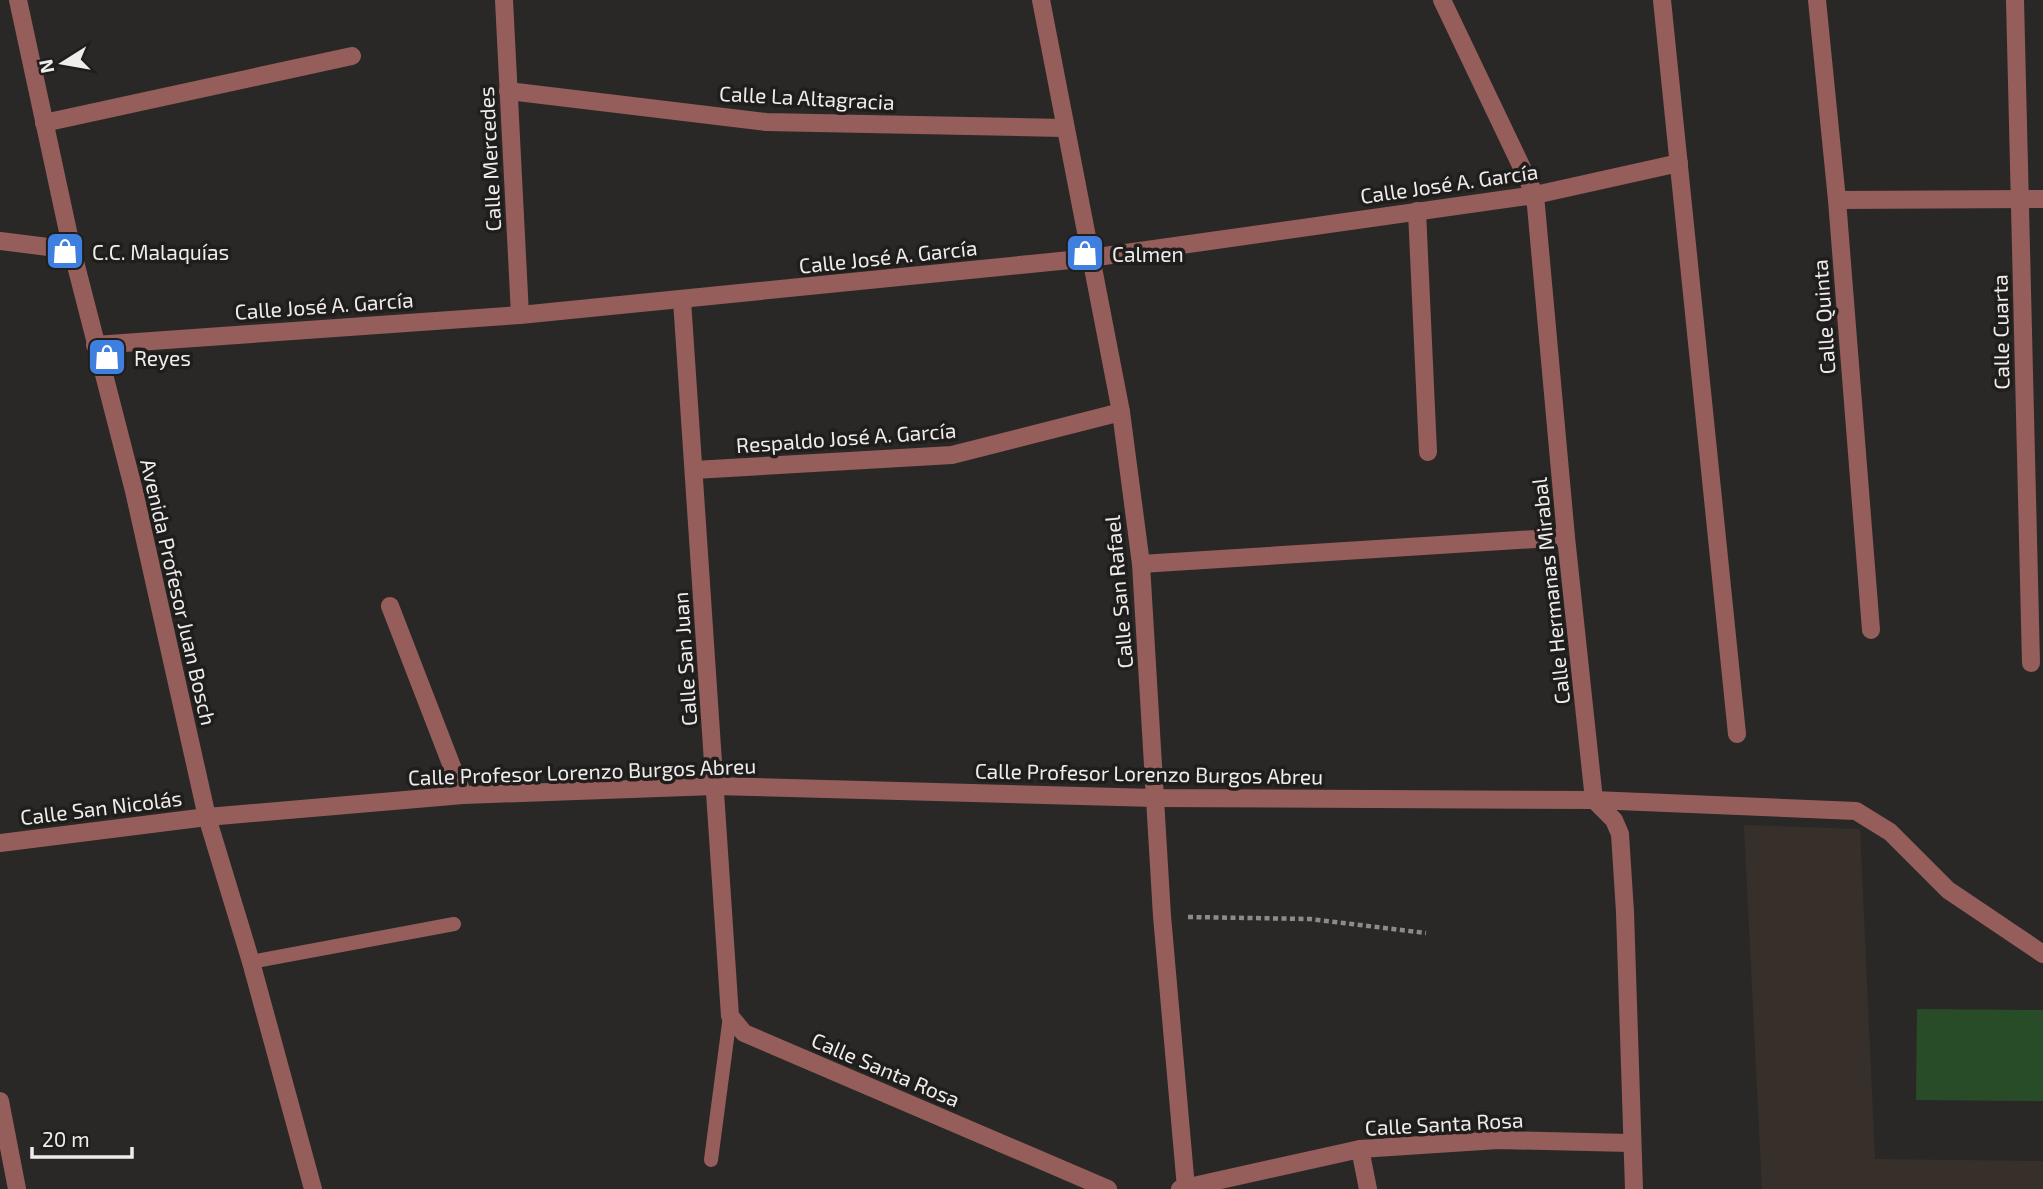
<svg xmlns="http://www.w3.org/2000/svg" width="2043" height="1189" font-family="'Exo 2',sans-serif">
<style>
.built{fill:#37302a}
.green{fill:#284c27}
.lines{fill:none;stroke-linecap:round;stroke-linejoin:round}
.path{stroke:#8c8b89;stroke-width:4.5;stroke-dasharray:5 3.5;stroke-linecap:butt}
.service{stroke:#955e5a;stroke-width:14}
.minor{stroke:#955e5a;stroke-width:18}
.tertiary{stroke:#955e5a;stroke-width:18}
.labels{text-anchor:middle;dominant-baseline:central;stroke-width:7;stroke-linejoin:round;paint-order:stroke}
.street-label{font-size:21px;fill:#eeedeb;stroke:#201e1c}
.poi-label{font-size:21px;fill:#eeedeb;stroke:#201e1c;text-anchor:start}
</style>
<rect width="100%" height="100%" fill="#2a2826"/>
<polygon class="built" points="1744,825 1860,829 1875,1159 2043,1161 2043,1189 1762,1189"/>
<polygon class="green" points="1917,1009 2043,1010 2043,1101 1916,1100"/>
<g class="lines">
<polyline class="path" points="1188,917 1310,919 1426,933"/>
<g class="service">
<polyline points="251,962 454,924"/>
<polyline points="711,1160 730,1016"/>
</g>
<g class="minor">
<polyline points="504,0 520,315"/>
<polyline points="1041,0 1121,412 1141,564 1162,916 1186,1188"/>
<polyline points="1442,0 1535,195 1566,537 1594,800 1614,820 1620,834 1625,912 1634,1189"/>
<polyline points="1662,0 1737,734"/>
<polyline points="1817,0 1837,200 1871,630"/>
<polyline points="2015,0 2031,663"/>
<polyline points="508,91 766,122 1063,128"/>
<polyline points="44,123 352,56"/>
<polyline points="1837,200 2043,199"/>
<polyline points="1417,211 1428,452"/>
<polyline points="0,241 72,250"/>
<polyline points="682,300 730,1016 744,1033 1108,1189"/>
<polyline points="95,345 520,315 1090,258 1535,195 1679,163"/>
<polyline points="694,470 952,455 1121,412"/>
<polyline points="1141,564 1566,537"/>
<polyline points="390,606 463,795"/>
<polyline points="0,843 207,817 463,795 714,786 1155,798 1594,800 1856,811 1890,832 1948,890 2043,954"/>
<polyline points="0,1101 17,1189"/>
<polyline points="1360,1149 1368,1189"/>
<polyline points="1180,1189 1360,1149 1498,1140 1630,1143"/>
</g>
<polyline class="tertiary" points="18,0 72,250 134,491 207,817 251,962 313,1189"/>
</g>
<defs>
<g id="shop-square" transform="scale(2.0125)"><rect x="-9" y="-9" width="18" height="18" rx="4" fill="#3f7fe0" stroke="#201e1c"/><path d="M-5-2.5h2.3a2.7 3.5 0 0 1 5.4 0H5L5.5 6h-11ZM-1.5-2.5h3a1.5 2.3 0 0 0-3 0Z" fill="#fff"/></g>
</defs>
<g fill-rule="evenodd">
<use href="#shop-square" x="65" y="251"/>
<use href="#shop-square" x="1085" y="253"/>
<use href="#shop-square" x="107" y="357"/>
</g>
<g class="labels">
<g class="street-label">
<text transform="translate(807 97) rotate(3)">Calle La Altagracia</text>
<text transform="translate(489 159) rotate(-93)">Calle Mercedes</text>
<text transform="translate(1449 183) rotate(-8)">Calle José A. García</text>
<text transform="translate(888 256) rotate(-6)">Calle José A. García</text>
<text transform="translate(324 305) rotate(-4)">Calle José A. García</text>
<text transform="translate(1823 317) rotate(-94)">Calle Quinta</text>
<text transform="translate(2000 332) rotate(-91)">Calle Cuarta</text>
<text transform="translate(846 437) rotate(-4)">Respaldo José A. García</text>
<text transform="translate(1550 591) rotate(-96)">Calle Hermanas Mirabal</text>
<text transform="translate(179 592) rotate(77)">Avenida Profesor Juan Bosch</text>
<text transform="translate(1118 592) rotate(-95)">Calle San Rafael</text>
<text transform="translate(684 659) rotate(-94)">Calle San Juan</text>
<text transform="translate(582 771) rotate(-2)">Calle Profesor Lorenzo Burgos Abreu</text>
<text transform="translate(1149 773) rotate(1)">Calle Profesor Lorenzo Burgos Abreu</text>
<text transform="translate(101 807) rotate(-7)">Calle San Nicolás</text>
<text transform="translate(886 1069) rotate(23)">Calle Santa Rosa</text>
<text transform="translate(1444 1123) rotate(-3)">Calle Santa Rosa</text>
</g>
<g class="poi-label">
<text x="92" y="251">C.C. Malaquías</text>
<text x="1112" y="253">Calmen</text>
<text x="134" y="357">Reyes</text>
</g>
</g>
<g transform="translate(63 63) rotate(259)" stroke="#201e1c" stroke-width="5" paint-order="stroke">
<path d="M0-5L12 26L0 18L-12 26Z" fill="#eeedeb"/>
<text y="-10" font-size="19" font-weight="bold" text-anchor="middle" fill="#eeedeb">N</text>
</g>
<path d="M32 1147v10h100v-10" fill="none" stroke="#eeedeb" stroke-width="3.5"/>
<text x="42" y="1147" font-size="21" fill="#eeedeb" stroke="#201e1c" stroke-width="5" paint-order="stroke">20 m</text>
</svg>
